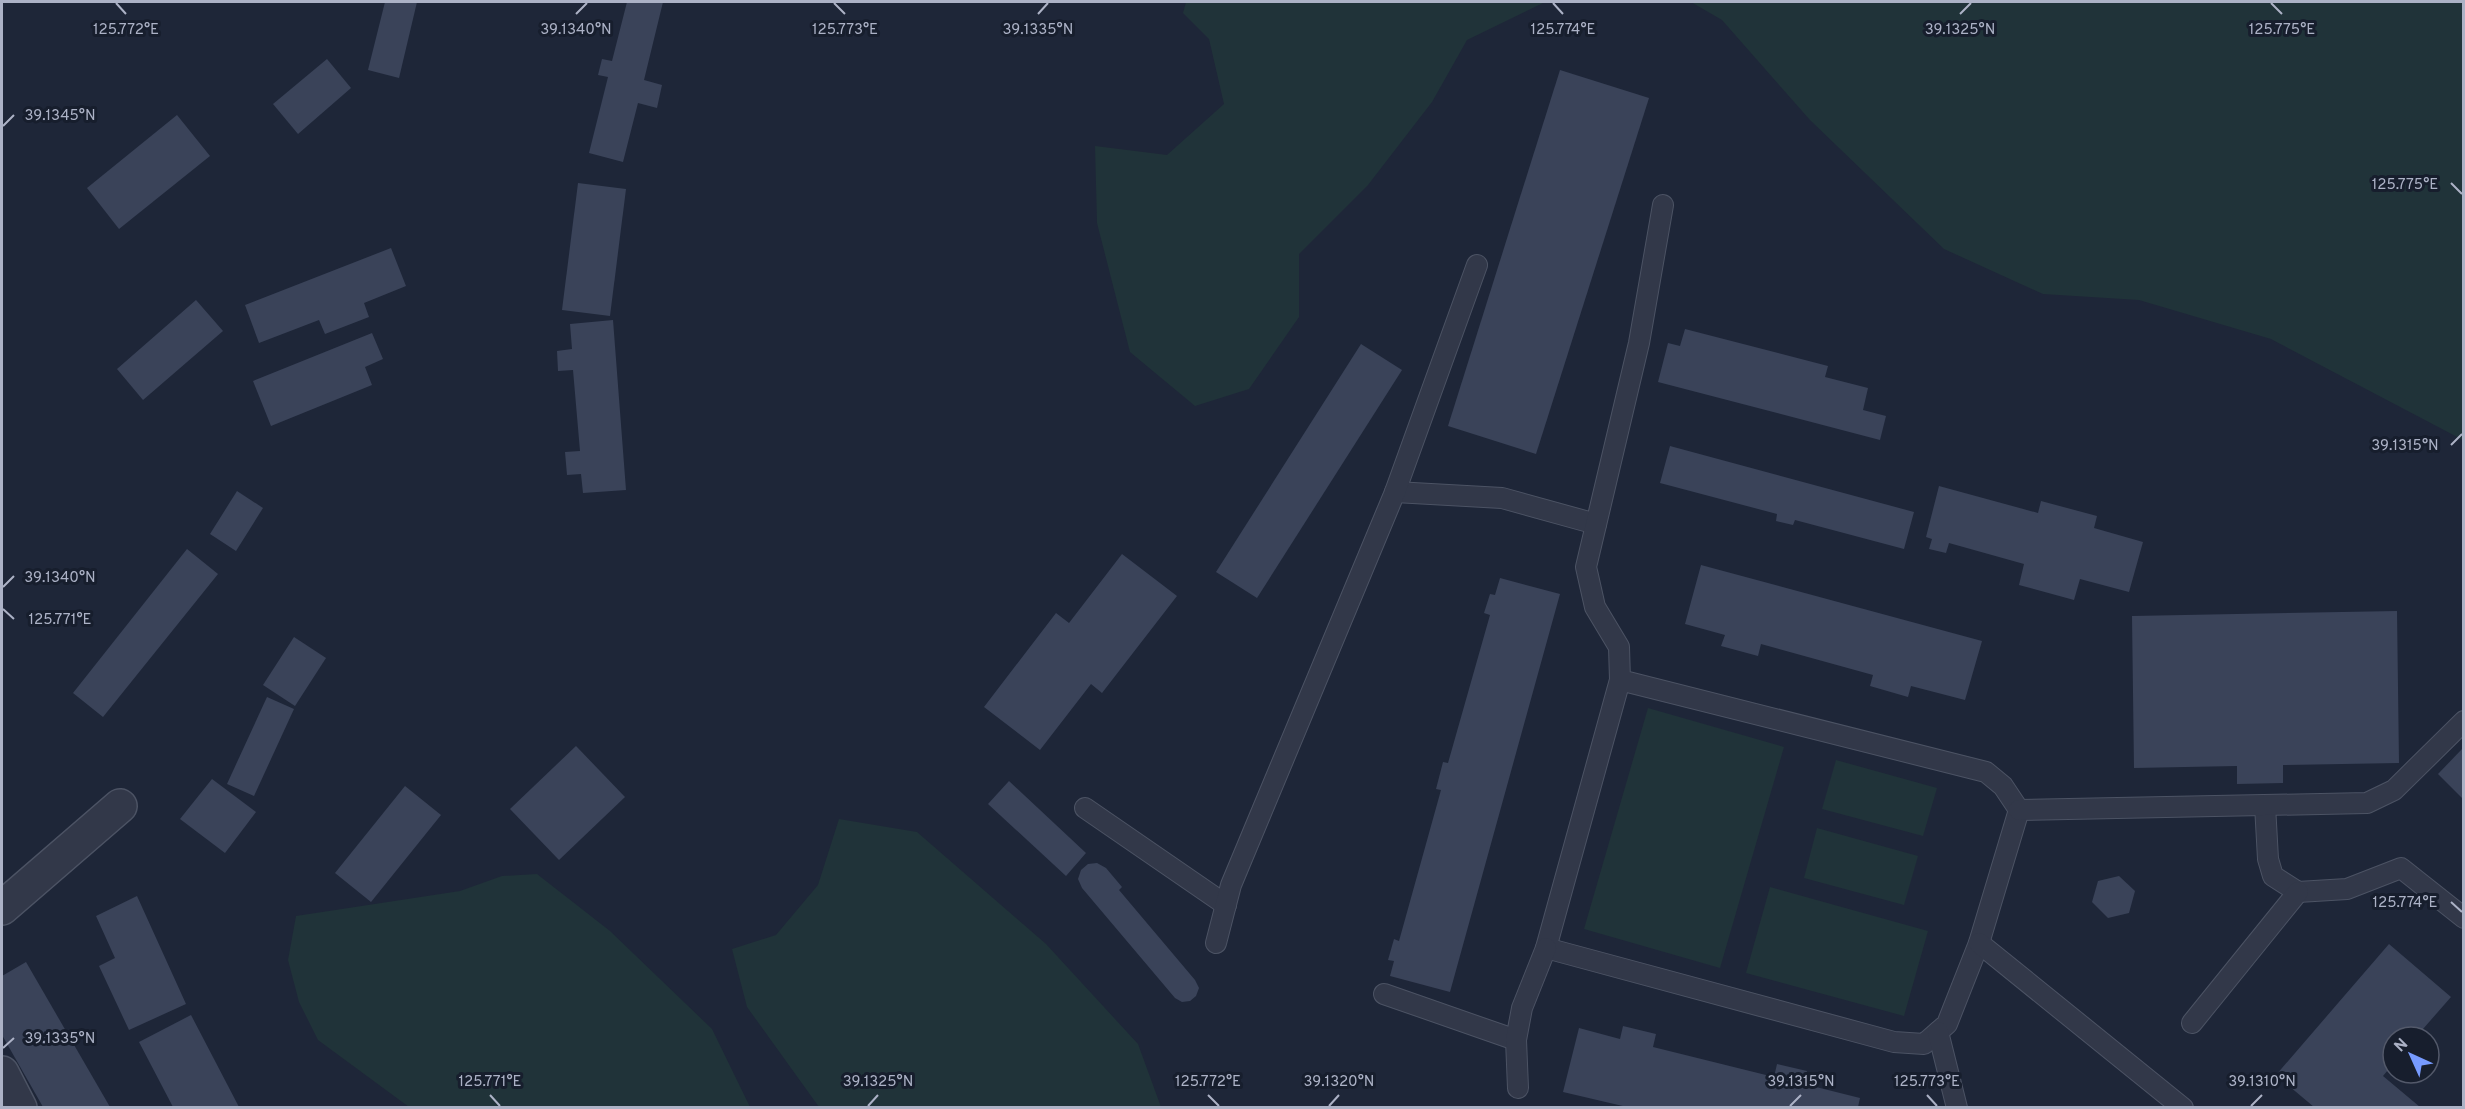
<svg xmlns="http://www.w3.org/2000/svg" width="2465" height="1109" font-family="Overpass,sans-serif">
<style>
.green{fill:#203339}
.building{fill:#3a4359}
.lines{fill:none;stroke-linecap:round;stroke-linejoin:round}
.service-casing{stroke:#4c5364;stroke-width:22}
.minor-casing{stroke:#4c5364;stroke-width:36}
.service{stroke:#323849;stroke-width:20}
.minor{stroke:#323849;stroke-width:33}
.ticks{fill:none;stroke:#acb2c6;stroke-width:2}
.ticks-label{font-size:15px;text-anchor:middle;fill:#acb2c6;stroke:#171e2d;stroke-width:6;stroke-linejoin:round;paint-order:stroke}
</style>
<rect width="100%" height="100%" fill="#1e2638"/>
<g class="green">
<polygon points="1186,2 1545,2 1467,40 1432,102 1368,185 1299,254 1299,317 1249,389 1195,406 1130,352 1097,223 1095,146 1167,155 1224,104 1209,39 1183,13"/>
<polygon points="1691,2 2463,2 2463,440 2271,339 2139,300 2043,294 1944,249 1810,120 1722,20"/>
<polygon points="1648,708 1784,747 1720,968 1584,929"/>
<polygon points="1836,760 1937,788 1923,836 1822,809"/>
<polygon points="839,819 917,832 1046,944 1138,1044 1161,1107 819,1107 747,1007 732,949 776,935 818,885"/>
<polygon points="1817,828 1918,856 1904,905 1804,878"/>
<polygon points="537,874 610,931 712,1029 750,1107 409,1107 318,1040 299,1002 288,960 296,916 460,891 502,876"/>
<polygon points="1770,887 1928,931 1904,1016 1746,973"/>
</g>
<g class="building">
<polygon points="385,2 417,2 399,78 368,70"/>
<polygon points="627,2 663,2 644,80 662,85 657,108 638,103 623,162 589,153 608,77 598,75 602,59 612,61"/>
<polygon points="327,59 351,88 298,134 273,104"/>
<polygon points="1560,70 1649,98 1536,454 1448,426"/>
<polygon points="177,115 210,156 119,229 87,188"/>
<polygon points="578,183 626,189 610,316 562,310"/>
<polygon points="391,248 406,286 364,303 369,317 325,334 319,320 259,343 245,305"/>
<polygon points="196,300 223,331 143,400 117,369"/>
<polygon points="613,320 626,490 583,493 581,474 567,475 565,452 580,451 573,370 558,371 557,351 572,349 570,324"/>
<polygon points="1685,329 1828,366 1825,377 1868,388 1863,410 1886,416 1880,440 1658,382 1668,343 1680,346"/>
<polygon points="372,333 383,359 365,367 372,385 271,426 253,381"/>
<polygon points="1361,344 1402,370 1257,598 1216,572"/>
<polygon points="1670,446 1914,512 1904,549 1795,520 1793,525 1776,521 1777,514 1660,483"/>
<polygon points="1939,486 2038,513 2041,501 2097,516 2094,528 2143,542 2129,592 2080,579 2074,600 2019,585 2024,564 1949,543 1946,553 1929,549 1932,539 1926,537"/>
<polygon points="237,491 263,508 236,551 210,534"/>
<polygon points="187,549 218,574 103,717 73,693"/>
<polygon points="1122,554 1177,596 1102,693 1091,684 1040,750 984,707 1056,613 1069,623"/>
<polygon points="1701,565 1982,641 1965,700 1911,686 1908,697 1870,686 1873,675 1761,644 1758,656 1721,646 1725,635 1685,624"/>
<polygon points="1500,578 1560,594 1450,992 1390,976 1394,961 1388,960 1394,939 1399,941 1441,790 1436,789 1443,762 1448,763 1490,615 1484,613 1490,594 1495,595"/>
<polygon points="2397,611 2399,763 2283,765 2283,783 2237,784 2237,766 2134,768 2132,616"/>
<polygon points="294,637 326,658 295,706 263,685"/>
<polygon points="267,697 294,709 254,796 227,784"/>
<polygon points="576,746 625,797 559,860 510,809"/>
<polygon points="2463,748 2463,799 2438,774"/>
<polygon points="212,779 256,812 225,853 180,819"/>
<polygon points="1009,781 1086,853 1066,876 988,804"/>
<polygon points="405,786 441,815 371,902 335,873"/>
<polygon points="1097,863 1106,868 1122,887 1119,890 1195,980 1199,988 1196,996 1190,1001 1182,1002 1175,998 1082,888 1078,879 1081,870 1088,864"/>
<polygon points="2119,876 2135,891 2129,913 2108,918 2092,902 2098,881"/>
<polygon points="137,896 186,1004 129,1030 99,966 115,958 96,916"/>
<polygon points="2389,944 2451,997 2416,1037 2393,1037 2393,1064 2383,1076 2420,1107 2314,1107 2276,1075"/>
<polygon points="26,962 110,1107 43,1107 2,1035 2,976"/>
<polygon points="191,1015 239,1107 173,1107 139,1042"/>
<polygon points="1623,1026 1656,1034 1653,1047 1774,1077 1777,1064 1807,1071 1804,1084 1860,1098 1858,1107 1627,1107 1563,1092 1579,1028 1620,1039"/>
</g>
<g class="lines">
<g class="service-casing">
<g id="service">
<polyline points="1395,492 1502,498 1596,524"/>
<polyline points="1620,680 1546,948 1894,1042 1924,1044 1947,1024 1979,943 2019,810 2003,786 1986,772 1620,680 1619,647 1595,607 1586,567 1639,343 1663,205"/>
<polyline points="2265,805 2268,859 2273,876 2298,892 2347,889 2401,868 2464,918"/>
<polyline points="1085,808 1226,905"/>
<polyline points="2019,810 2367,803 2394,790 2464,721"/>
<polyline points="1216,943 1231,885 1395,492 1477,265"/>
<polyline points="1979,943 2183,1108"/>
<polyline points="1384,994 1516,1040"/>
<polyline points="2192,1023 2298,892"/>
<polyline points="1938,1032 1957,1108"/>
<polyline points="1518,1088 1516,1040 1522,1008 1546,948"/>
</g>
</g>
<g class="minor-casing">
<g id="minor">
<polyline points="2,908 120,806"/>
<polyline points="2,1073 20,1108"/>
</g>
</g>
<use href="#service" class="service"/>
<use href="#minor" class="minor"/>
</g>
<path class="ticks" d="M116 3 126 14M834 3 845 14M1553 3 1563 14M2271 3 2282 14M576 14 587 3M1038 14 1048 3M1960 14 1971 3M3 126 14 115M2451 183 2462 194M2451 445 2462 434M3 587 14 576M3 609 14 619M2451 902 2462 912M3 1048 14 1038M490 1095 500 1106M1208 1095 1219 1106M1927 1095 1937 1106M868 1106 878 1095M1329 1106 1339 1095M1790 1106 1801 1095M2251 1106 2262 1095"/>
<g class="ticks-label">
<text x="2282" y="34">125.775°E</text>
<text x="126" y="34">125.772°E</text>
<text x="576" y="34">39.1340°N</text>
<text x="845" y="34">125.773°E</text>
<text x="1038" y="34">39.1335°N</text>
<text x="1563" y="34">125.774°E</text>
<text x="1960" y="34">39.1325°N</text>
<text x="60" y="120">39.1345°N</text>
<text x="2405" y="189">125.775°E</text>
<text x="2405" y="450">39.1315°N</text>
<text x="60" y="582">39.1340°N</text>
<text x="60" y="624">125.771°E</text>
<text x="2405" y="907">125.774°E</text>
<text x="60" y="1043">39.1335°N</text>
<text x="878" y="1086">39.1325°N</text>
<text x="1339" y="1086">39.1320°N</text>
<text x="490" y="1086">125.771°E</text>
<text x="1208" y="1086">125.772°E</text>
<text x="1801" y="1086">39.1315°N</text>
<text x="1927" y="1086">125.773°E</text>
<text x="2262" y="1086">39.1310°N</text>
</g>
<rect width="2465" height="1109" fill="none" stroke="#acb2c6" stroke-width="6"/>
<g transform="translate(2411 1055) rotate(315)"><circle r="28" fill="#171e2d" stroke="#53596a" stroke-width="1.5"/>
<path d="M0-4.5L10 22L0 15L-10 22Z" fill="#779bff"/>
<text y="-9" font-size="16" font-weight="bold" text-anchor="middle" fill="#acb2c6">N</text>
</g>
</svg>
